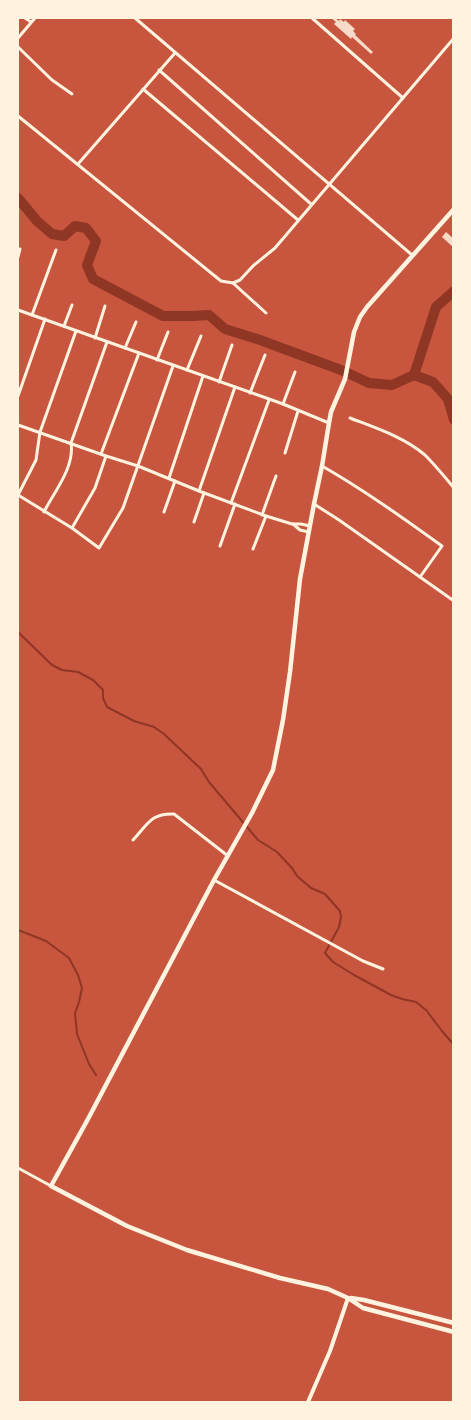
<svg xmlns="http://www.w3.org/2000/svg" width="471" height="1420" font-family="'Exo 2',sans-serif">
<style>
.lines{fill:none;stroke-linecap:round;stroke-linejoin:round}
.stream{stroke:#8f3625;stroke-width:2}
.river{stroke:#8f3625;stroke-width:10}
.building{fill:#f7dbc8}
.minor{stroke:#fff3e0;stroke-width:3}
.tertiary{stroke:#fff3e0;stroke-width:4}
.secondary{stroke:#fff3e0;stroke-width:4.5}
</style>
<rect width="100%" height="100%" fill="#c8553d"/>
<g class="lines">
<g class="stream">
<polyline points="18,632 52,665 62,670 78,672 93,680 103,690 103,698 107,707 134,721 154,727 164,734 201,769 209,782 258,840 277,852 292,868 297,876 311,888 325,894 340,911 341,917 339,927 325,953 333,962 354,975 391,995 402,999 416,1002 426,1010 442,1031 454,1045"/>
<polyline points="18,930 46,941 69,958 78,975 82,988 79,1002 75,1013 77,1034 89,1064 96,1075"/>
</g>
<g class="river">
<polyline points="18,198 37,221 52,234 64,236 75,226 86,228 96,241 87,265 93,279 163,316 193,316 209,315 225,329 260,340 341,370 369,383 392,385 414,375 436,307 454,291"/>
<polyline points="414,375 433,382 448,399 454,420"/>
</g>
</g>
<g class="building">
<polygon points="331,18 335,18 339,21 340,19 344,22 345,20 355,29 353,31 356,34 355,35 373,52 371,54 352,37 351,39 334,24 336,22"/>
<polygon points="446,232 454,239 454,248 442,237"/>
</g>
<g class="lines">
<g class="minor">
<polyline points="25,18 31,22"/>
<polyline points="135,18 412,255"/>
<polyline points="312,18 403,98"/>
<polyline points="18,38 35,18"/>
<polyline points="18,47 52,80 72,94"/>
<polyline points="159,70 311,204"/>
<polyline points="143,89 298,220"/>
<polyline points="18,116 221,281 233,283 266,313"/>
<polyline points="78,164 175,53"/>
<polyline points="18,257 20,249"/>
<polyline points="233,283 240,280 253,266 275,248 454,38"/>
<polyline points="18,310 283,404 329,423"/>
<polyline points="32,315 56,250"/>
<polyline points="64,326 72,305"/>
<polyline points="95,338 105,306"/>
<polyline points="125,348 136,322"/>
<polyline points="157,360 168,332"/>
<polyline points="187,370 201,336"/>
<polyline points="219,382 232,345"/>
<polyline points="250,393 265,355"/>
<polyline points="18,396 45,319"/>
<polyline points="283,404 295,372"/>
<path d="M350 418C376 428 404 437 425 455 435 465 444 476 454 488"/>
<polyline points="18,425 106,456 138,466 199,491 266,516 292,524 301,524 310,526"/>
<polyline points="285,453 298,411"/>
<polyline points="101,454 139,353"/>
<polyline points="106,456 95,488 72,528 99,548 123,508 173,366"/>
<polyline points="169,478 203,376"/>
<polyline points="199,491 235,387"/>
<polyline points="231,503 269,400"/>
<path d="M314 504 339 520 420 577 442 546C403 518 364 490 322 466"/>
<path d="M44 512C54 492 75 467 71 443L107 342"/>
<polyline points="164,512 175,481"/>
<polyline points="262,515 276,476"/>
<polyline points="194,522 204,493"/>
<polyline points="293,524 300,530 309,532"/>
<polyline points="72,528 18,495 36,460 40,432 76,331"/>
<polyline points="220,546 235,504"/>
<polyline points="253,549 266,516"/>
<polyline points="420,577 454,601"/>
<path d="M133 840C148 824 151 813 174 814L228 856"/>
<polyline points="214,880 363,961 383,969"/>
<polyline points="18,1168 51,1186"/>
</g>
<polyline class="tertiary" points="308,1402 330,1351 348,1298"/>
<g class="secondary">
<polyline points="454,209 367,307 360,317 354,332 345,379 331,412 329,423 322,466 314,504 300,579 290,672 283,720 273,770 252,813 214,880 88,1119 51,1186 127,1226 187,1250 280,1278 328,1289 348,1298 363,1308 454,1332"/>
<polyline points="351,1298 364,1300 454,1323"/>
</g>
</g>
<rect width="471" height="1420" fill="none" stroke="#fff3e0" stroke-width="38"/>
</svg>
